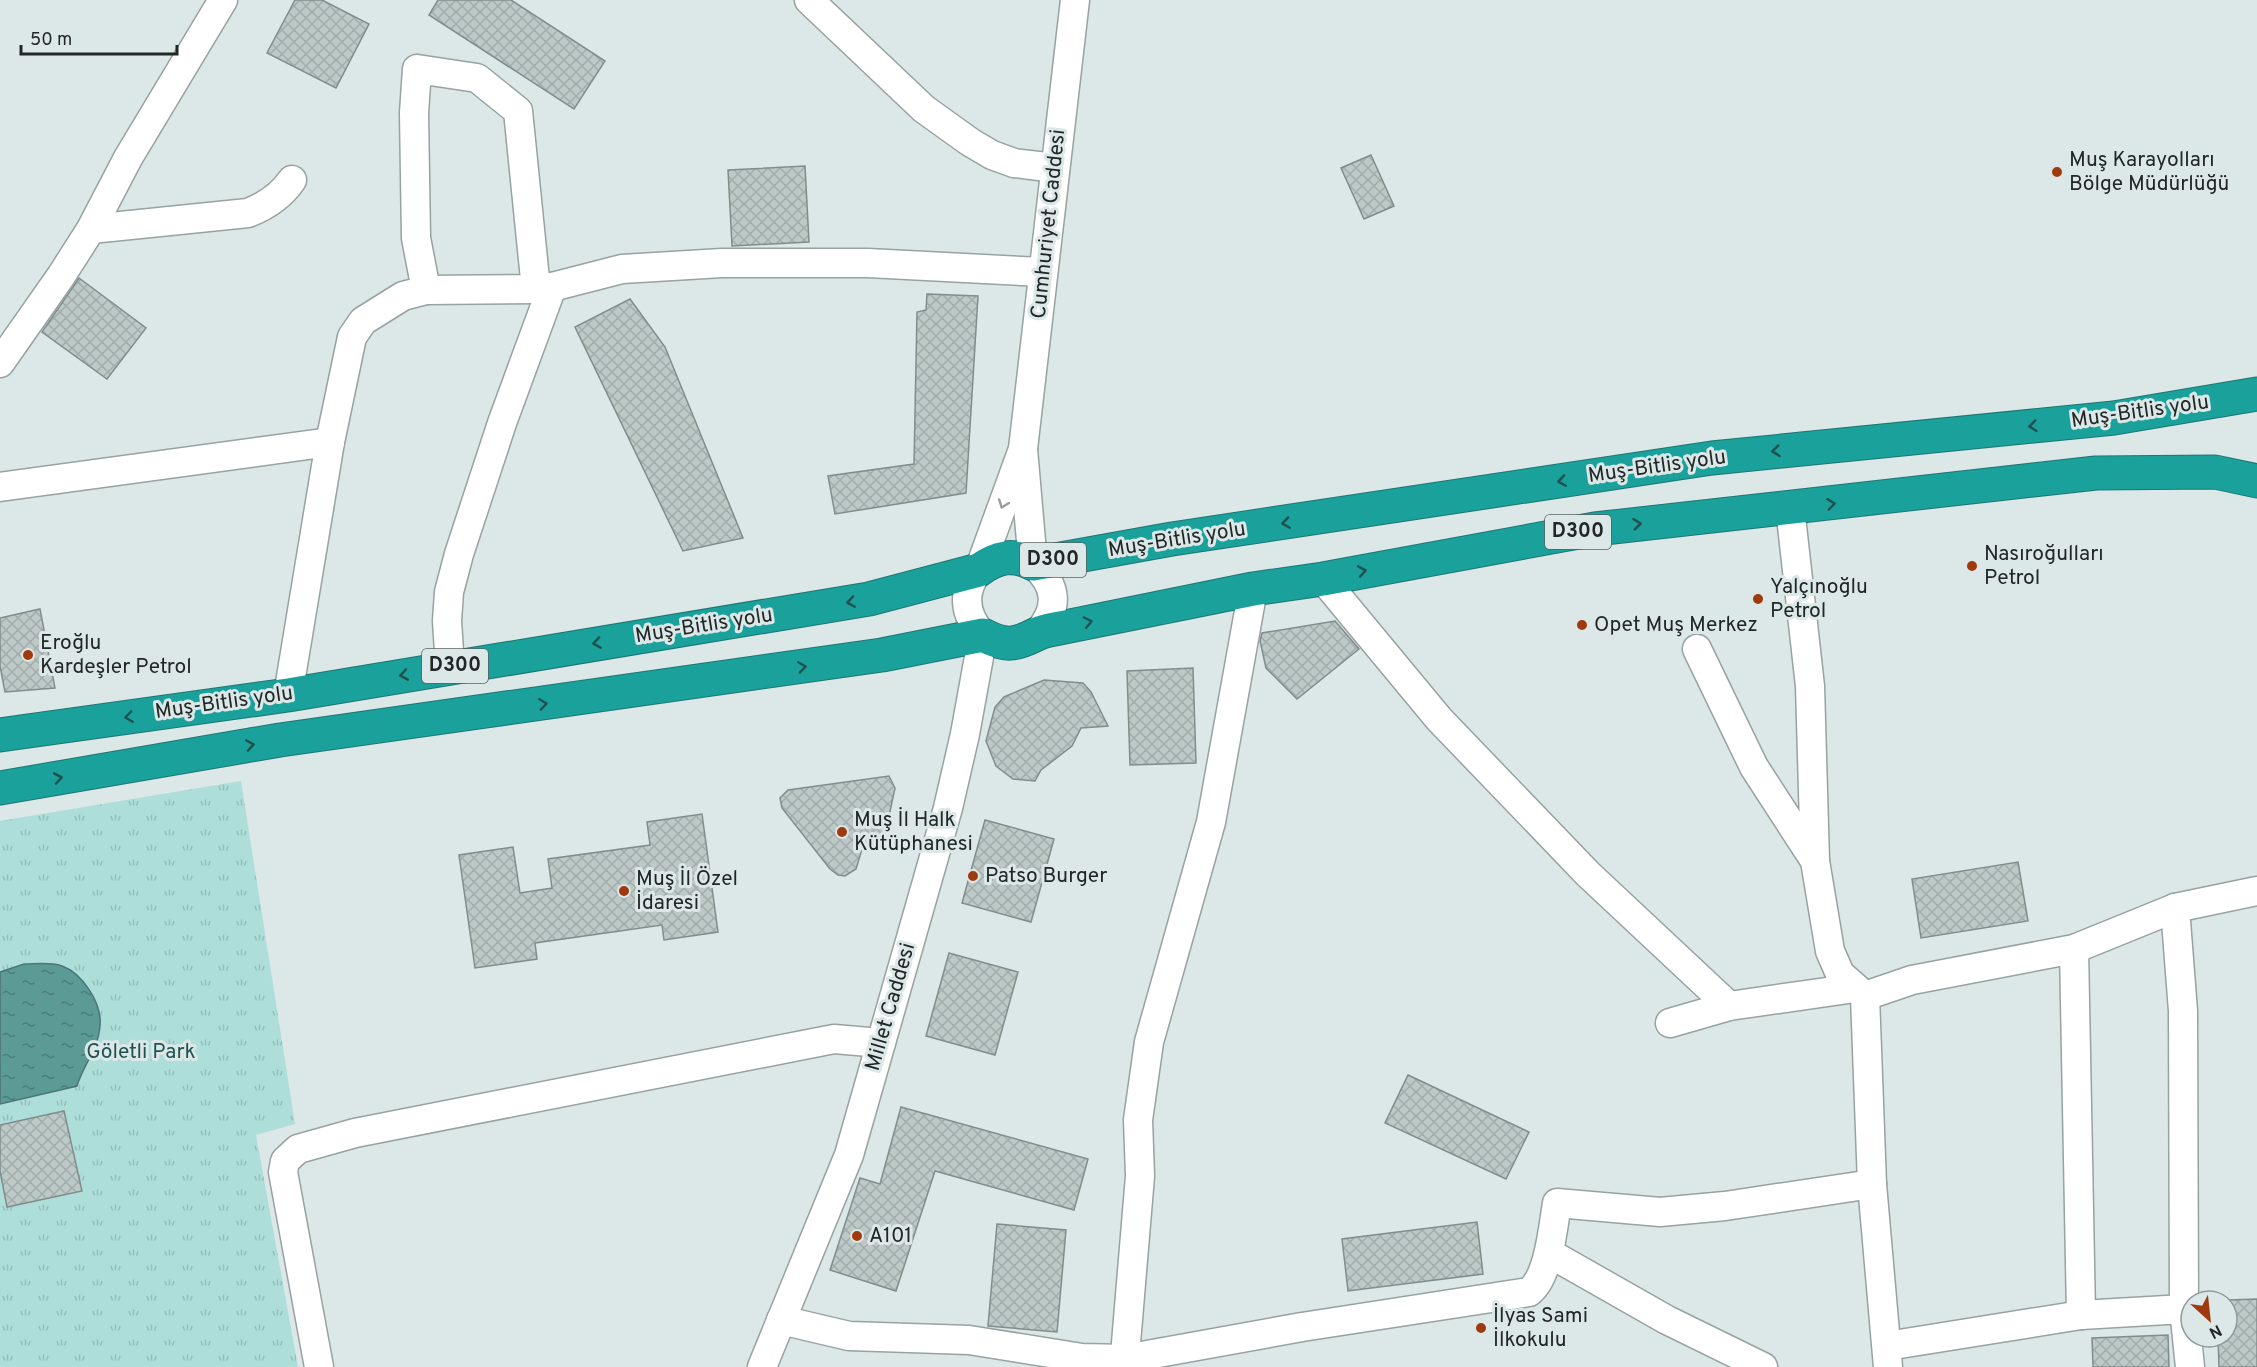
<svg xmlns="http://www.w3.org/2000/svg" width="2257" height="1367" font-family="Overpass,sans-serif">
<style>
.park{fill:url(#park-tufts)}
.water{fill:url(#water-ripples);stroke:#4a7774;stroke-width:1.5}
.building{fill:url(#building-cross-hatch);stroke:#818d8c;stroke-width:1.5}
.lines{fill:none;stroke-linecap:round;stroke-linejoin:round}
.minor-casing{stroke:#97a2a1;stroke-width:31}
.highway-casing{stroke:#1c7672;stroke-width:35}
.minor{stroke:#fff;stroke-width:28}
.highway{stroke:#1aa19b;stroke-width:33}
.oneway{stroke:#1f514f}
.oneway2{stroke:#9b9d9d}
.poi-dot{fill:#9f3a0e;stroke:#dbe8e7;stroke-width:2}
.labels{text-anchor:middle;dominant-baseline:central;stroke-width:6;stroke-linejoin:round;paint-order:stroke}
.shield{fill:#dbe8e7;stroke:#596060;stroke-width:1.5}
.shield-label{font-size:20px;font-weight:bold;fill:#212626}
.poi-label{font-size:21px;fill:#212626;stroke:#dbe8e7;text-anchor:start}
.street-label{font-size:21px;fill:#212626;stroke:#dbe8e7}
.park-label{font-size:21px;fill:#1c5350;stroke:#dbe8e7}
</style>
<defs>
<pattern id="park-tufts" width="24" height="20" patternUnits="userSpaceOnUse" patternTransform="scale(1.5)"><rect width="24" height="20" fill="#aededa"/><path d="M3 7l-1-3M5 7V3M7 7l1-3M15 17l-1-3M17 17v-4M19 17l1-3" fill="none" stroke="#95bebb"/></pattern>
<pattern id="water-ripples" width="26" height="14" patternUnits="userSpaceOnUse" patternTransform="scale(1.5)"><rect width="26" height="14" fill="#5c9a96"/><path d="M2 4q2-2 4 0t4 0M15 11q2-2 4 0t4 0" fill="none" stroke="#4c7d7a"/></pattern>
<pattern id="building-cross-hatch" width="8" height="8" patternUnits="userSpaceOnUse" patternTransform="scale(1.5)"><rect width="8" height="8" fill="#bcc9c7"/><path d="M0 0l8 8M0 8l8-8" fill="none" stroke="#a1acab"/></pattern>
</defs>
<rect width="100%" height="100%" fill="#dbe8e7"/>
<polygon class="park" points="241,781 295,1124 256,1135 298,1367 0,1367 0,821"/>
<path class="water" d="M24 964C36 964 50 962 62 966 82 973 102 1003 100 1025 99 1048 83 1065 77 1086L0 1104V972Z"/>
<g class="building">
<polygon points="295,0 322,0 369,24 336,88 267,53"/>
<polygon points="438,0 511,0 605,61 574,109 429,15"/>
<polygon points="1371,155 1394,206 1364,219 1341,168"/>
<polygon points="805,166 809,242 732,246 728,170"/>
<polygon points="79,278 146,328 107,379 42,332"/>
<polygon points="927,294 978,296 966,493 835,514 828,476 914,464 917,312 926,310"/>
<polygon points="630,299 665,347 743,538 683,551 575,327"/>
<polygon points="40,609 55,688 5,692 0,666 0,618"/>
<polygon points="1335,621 1359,649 1297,699 1266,668 1260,641 1262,633"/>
<polygon points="1193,668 1196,763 1130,765 1127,671"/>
<polygon points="1044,680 1083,683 1091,692 1108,726 1081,728 1072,746 1041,770 1035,781 1013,779 996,766 986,741 995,707 1004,697"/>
<polygon points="889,776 895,788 889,816 876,851 862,849 856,869 845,876 838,875 830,869 782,808 780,798 788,790"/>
<polygon points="702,814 718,932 664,940 662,925 535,943 537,959 475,968 459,855 513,847 520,893 552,888 548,859 650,845 647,822"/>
<polygon points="985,820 1054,839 1031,922 962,903"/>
<polygon points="2018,862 2028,921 1921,938 1912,879"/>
<polygon points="949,953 1018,972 995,1055 926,1036"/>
<polygon points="1408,1075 1529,1132 1506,1179 1385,1123"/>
<polygon points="901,1107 1088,1159 1074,1210 935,1171 896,1291 830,1270 860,1178 880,1184"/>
<polygon points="64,1111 82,1191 7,1207 0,1171 0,1125"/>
<polygon points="1477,1222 1483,1274 1348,1291 1342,1239"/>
<polygon points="997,1224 1066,1230 1057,1332 988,1326"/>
<polygon points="2257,1299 2257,1367 2219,1367 2218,1337 2227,1337 2227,1300"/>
<polygon points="2168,1335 2169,1367 2093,1367 2092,1338"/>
</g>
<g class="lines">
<g class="minor-casing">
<g id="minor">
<polyline points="809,0 924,109 970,142 992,155 1014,163 1055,168"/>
<path d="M91 229 248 213C266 206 281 196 292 180"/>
<polyline points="426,290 416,238 414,113 417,69 477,78 518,111 536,289"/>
<polyline points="0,363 61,276 91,229 128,158 223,0"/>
<polyline points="0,487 330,442"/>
<polyline points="1790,508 1810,686 1815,861 1830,951 1840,974 1865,996 1872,1184 1888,1367"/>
<polyline points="1323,579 1439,719 1588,874 1729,1006"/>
<path d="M1038 633C1059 608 1058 586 1033 564L1023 449 1075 0"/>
<polyline points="1697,649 1754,767 1815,861"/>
<polyline points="450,667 447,621 449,592 459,554 502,423 552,287"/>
<polyline points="288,695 330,442 352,337 363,321 403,296 426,290 536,289 552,287 622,269 722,263 868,263 1042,272"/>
<polyline points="2175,908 2183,1011 2184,1309 2190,1367"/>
<polyline points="2074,949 2081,1315"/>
<polyline points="1865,996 1912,980 2074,949 2175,908 2257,891"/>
<polyline points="1670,1023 1729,1006 1855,988"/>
<polyline points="1549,1253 1667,1320 1763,1367"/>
<path d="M781 1320 849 1336 969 1340 1082 1358 1125 1359 1302 1327 1529 1292C1549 1277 1553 1227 1557 1203L1660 1212 1725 1206 1872 1184"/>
<polyline points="1887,1346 2081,1315 2184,1309"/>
<polyline points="319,1367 283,1172 285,1161 298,1149 355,1133 834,1039 881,1043"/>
<path d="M762 1367 849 1155 948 808 965 734 983 635C964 615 961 592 979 570L1023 449"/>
<polyline points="1124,1367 1140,1176 1138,1120 1149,1042 1211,822 1253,589"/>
</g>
</g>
<g class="highway-casing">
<g id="highway">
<path d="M0 735 288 695 869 599 979 570C997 557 1013 553 1033 564L1172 539 1712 458 2114 418 2257 394"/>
<path d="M0 788 280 740 882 655 983 635C1006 647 1015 645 1037 634 1045 630 1056 629 1065 627L1253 589 1323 579 1595 529 2096 473 2215 472 2257 481"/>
</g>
</g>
<use href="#minor" class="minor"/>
<use href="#highway" class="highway"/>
</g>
<defs><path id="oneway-chevron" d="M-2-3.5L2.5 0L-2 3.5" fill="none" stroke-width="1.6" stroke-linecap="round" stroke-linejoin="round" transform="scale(1.5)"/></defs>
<g class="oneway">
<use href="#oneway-chevron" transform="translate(2033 426) rotate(174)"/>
<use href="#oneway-chevron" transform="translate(1776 451) rotate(174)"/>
<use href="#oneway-chevron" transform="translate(1562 481) rotate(171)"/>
<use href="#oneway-chevron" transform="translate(1831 504) rotate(-7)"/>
<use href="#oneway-chevron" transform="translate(1286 523) rotate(171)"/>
<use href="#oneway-chevron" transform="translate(1637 524) rotate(-6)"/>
<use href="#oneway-chevron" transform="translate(1362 571) rotate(-10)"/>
<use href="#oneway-chevron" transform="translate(851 602) rotate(171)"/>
<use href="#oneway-chevron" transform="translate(1088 622) rotate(-12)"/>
<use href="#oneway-chevron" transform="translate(597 643) rotate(171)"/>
<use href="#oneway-chevron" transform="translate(802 667) rotate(-8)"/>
<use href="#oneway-chevron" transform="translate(404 675) rotate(170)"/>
<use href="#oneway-chevron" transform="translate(543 704) rotate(-8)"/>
<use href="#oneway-chevron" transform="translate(129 717) rotate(172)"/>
<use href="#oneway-chevron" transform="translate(250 745) rotate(-10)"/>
<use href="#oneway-chevron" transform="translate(58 778) rotate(-10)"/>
</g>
<use class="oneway2" href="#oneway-chevron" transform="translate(1003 504) rotate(110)"/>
<g class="poi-dot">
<circle cx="2057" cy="172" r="6"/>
<circle cx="1972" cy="566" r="6"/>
<circle cx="1758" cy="599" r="6"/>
<circle cx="1582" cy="625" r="6"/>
<circle cx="28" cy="655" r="6"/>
<circle cx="842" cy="832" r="6"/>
<circle cx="973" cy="876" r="6"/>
<circle cx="624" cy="891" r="6"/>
<circle cx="857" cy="1236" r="6"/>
<circle cx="1481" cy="1328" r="6"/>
</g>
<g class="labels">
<g class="shield">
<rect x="1545" y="515" width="66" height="34" rx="4.5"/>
<rect x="1020" y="543" width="66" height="34" rx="4.5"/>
<rect x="422" y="649" width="66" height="34" rx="4.5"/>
</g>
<g class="shield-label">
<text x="1578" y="532">D300</text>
<text x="1053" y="560">D300</text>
<text x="455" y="666">D300</text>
</g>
<g class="poi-label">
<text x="2069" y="160">Muş Karayolları<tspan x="2069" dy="24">Bölge Müdürlüğü</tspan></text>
<text x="1984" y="554">Nasıroğulları<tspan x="1984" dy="24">Petrol</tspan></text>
<text x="1770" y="587">Yalçınoğlu<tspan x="1770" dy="24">Petrol</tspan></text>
<text x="1594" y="625">Opet Muş Merkez</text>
<text x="40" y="643">Eroğlu<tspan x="40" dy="24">Kardeşler Petrol</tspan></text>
<text x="854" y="820">Muş İl Halk<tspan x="854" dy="24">Kütüphanesi</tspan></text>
<text x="985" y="876">Patso Burger</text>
<text x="636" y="879">Muş İl Özel<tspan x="636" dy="24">İdaresi</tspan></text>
<text x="869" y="1236">A101</text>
<text x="1493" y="1316">İlyas Sami<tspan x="1493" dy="24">İlkokulu</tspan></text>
</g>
<g class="street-label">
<text transform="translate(1049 224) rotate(-84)">Cumhuriyet Caddesi</text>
<text transform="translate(2140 412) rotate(-8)">Muş-Bitlis yolu</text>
<text transform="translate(1657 467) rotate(-8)">Muş-Bitlis yolu</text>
<text transform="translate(1177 540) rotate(-9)">Muş-Bitlis yolu</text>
<text transform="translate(704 626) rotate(-9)">Muş-Bitlis yolu</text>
<text transform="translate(224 703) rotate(-8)">Muş-Bitlis yolu</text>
<text transform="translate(891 1007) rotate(-74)">Millet Caddesi</text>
</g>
<g class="park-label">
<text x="141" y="1052">Göletli Park</text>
</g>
</g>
<g transform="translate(2209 1319) rotate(153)"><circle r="28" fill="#dbe8e7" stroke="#919a9a" stroke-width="1.5"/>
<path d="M0-4.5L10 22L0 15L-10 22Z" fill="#9f3a0e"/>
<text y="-9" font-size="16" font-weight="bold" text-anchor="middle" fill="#212626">N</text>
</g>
<path d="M21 45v9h156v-9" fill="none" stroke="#212626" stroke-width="3"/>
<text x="30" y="45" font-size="18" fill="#212626" stroke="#dbe8e7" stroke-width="4.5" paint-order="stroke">50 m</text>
</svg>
